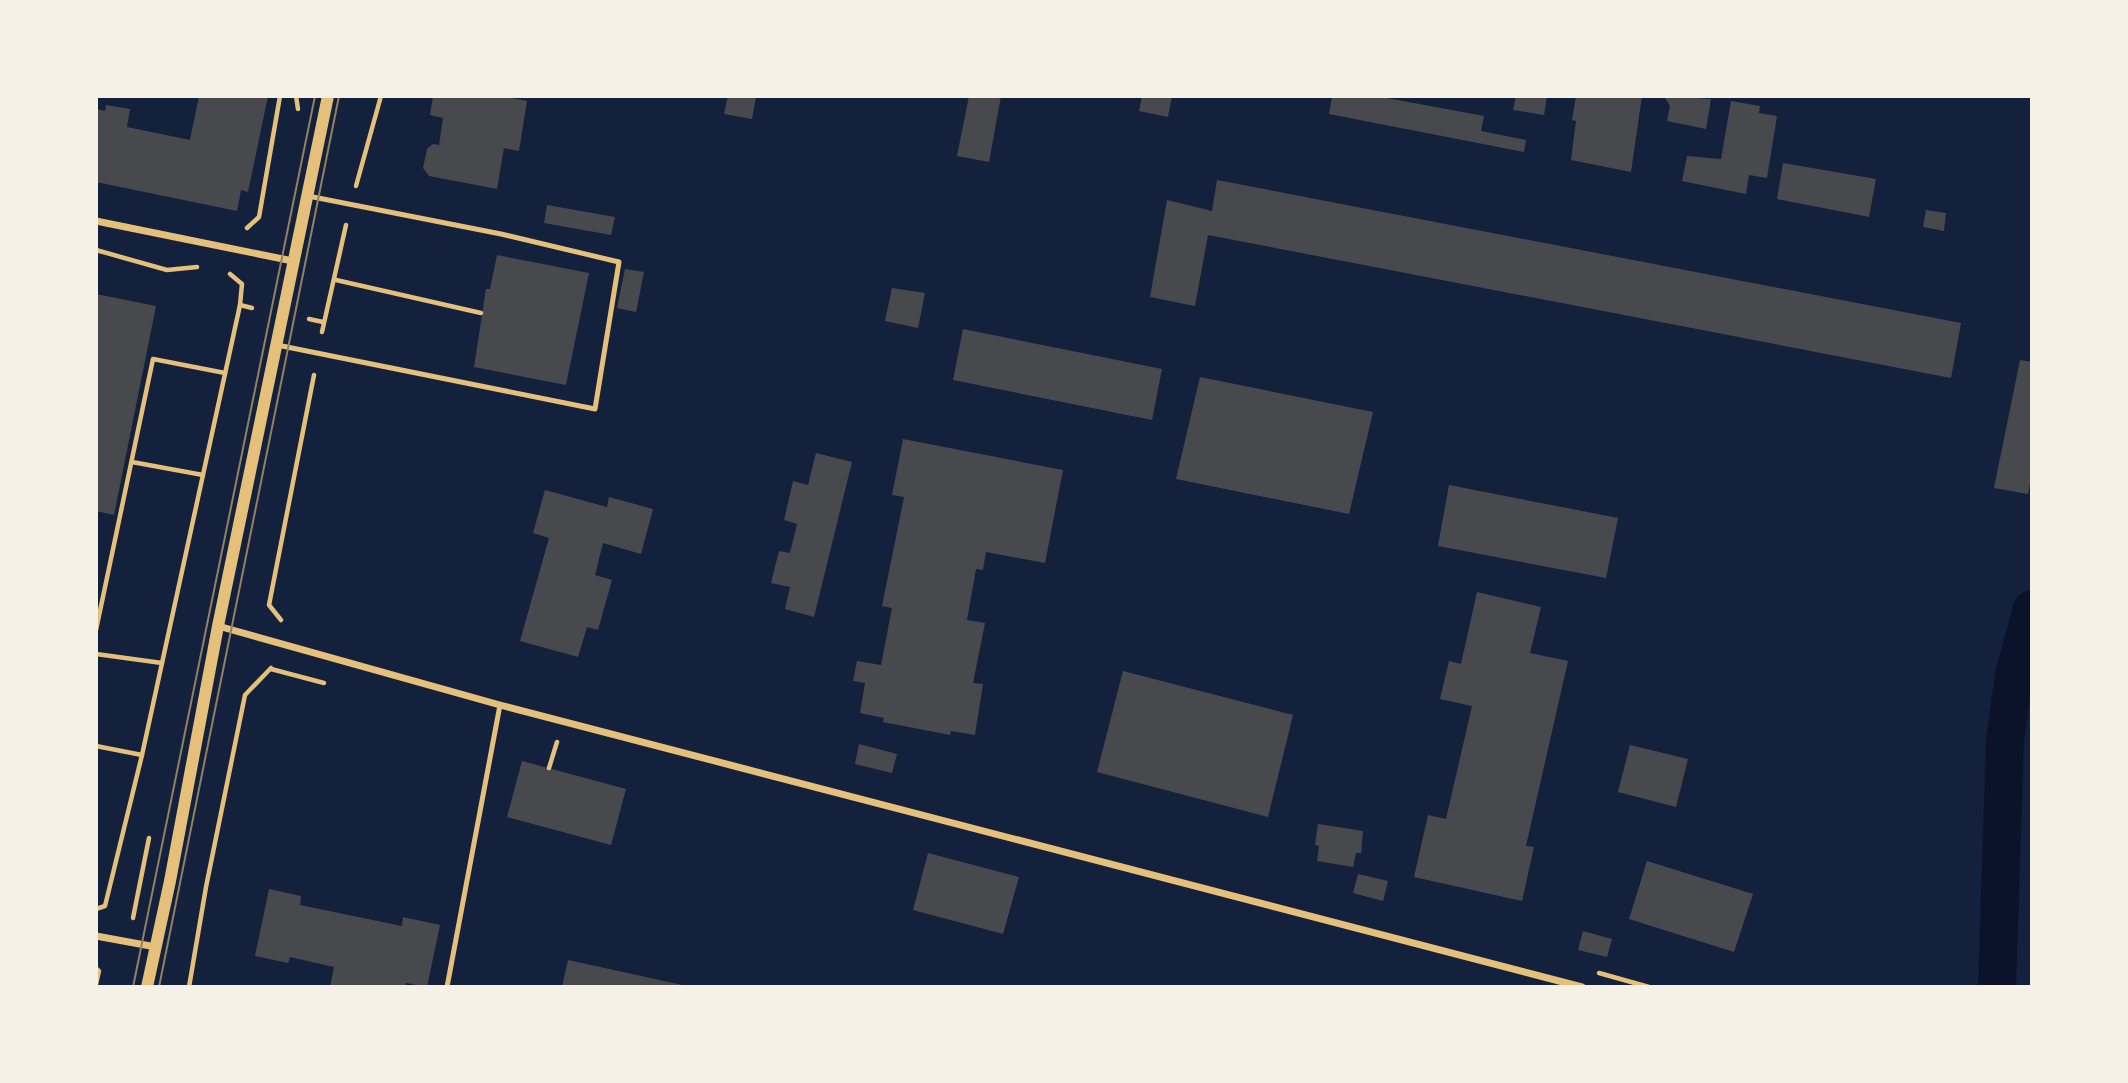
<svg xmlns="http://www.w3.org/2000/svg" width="2128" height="1083" font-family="Roboto,sans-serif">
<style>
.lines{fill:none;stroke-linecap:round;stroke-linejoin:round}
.canal{stroke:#0b132b;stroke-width:38}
.building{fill:#48494c}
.path{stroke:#e5c07b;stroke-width:4.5}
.service{stroke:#e5c07b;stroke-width:5}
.minor{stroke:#e5c07b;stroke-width:7}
.tertiary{stroke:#e5c07b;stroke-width:12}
.tram{stroke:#918062;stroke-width:2}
</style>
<rect width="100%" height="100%" fill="#14213d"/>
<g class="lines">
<polyline class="canal" points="1997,987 2005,741 2014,675 2032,609"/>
</g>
<g class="building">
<polygon points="199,96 268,96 248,192 241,190 237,211 96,182 96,109 105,111 106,105 130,109 127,127 190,140"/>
<polygon points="433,96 502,96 527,101 519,151 504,148 497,189 429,176 423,168 427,149 433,144 439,145 443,118 430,115"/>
<polygon points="728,96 756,97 752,119 724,114"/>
<polygon points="969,96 1001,96 989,162 957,156"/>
<polygon points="1142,96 1172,96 1168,117 1139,111"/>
<polygon points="1332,96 1376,96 1484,116 1481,131 1526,140 1524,152 1329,114"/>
<polygon points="1516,96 1547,96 1544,115 1513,110"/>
<polygon points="1576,96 1642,96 1631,172 1571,160 1576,121 1572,120"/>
<polygon points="1664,96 1711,99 1706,129 1667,121 1670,106"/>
<polygon points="1731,101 1760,106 1759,113 1777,116 1767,178 1749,175 1746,194 1682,181 1687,156 1721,159"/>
<polygon points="1783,163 1876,179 1869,217 1777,199"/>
<polygon points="1217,180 1961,323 1951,378 1208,235 1195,306 1150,297 1167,200 1212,211"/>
<polygon points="547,205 615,217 611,235 544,223"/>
<polygon points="1926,210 1946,213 1944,231 1923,227"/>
<polygon points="497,255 589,273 566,385 474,367 486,289 490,289"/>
<polygon points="625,269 644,272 636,312 617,308"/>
<polygon points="892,288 925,293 918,328 885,321"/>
<polygon points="96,294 156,306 114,515 96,511"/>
<polygon points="963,329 1162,369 1152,420 953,380"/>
<polygon points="2020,360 2032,362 2032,473 2028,494 1994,488"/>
<polygon points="1200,377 1373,412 1349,514 1176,479"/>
<polygon points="903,439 1063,470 1045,563 986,552 983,570 976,569 967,620 985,623 973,683 983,684 975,735 951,731 950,735 883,722 884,718 860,713 865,683 853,681 857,661 881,665 892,608 882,606 904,497 892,495"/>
<polygon points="816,453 852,462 814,617 785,609 790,587 771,583 779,551 790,553 797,524 784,520 793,481 808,485"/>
<polygon points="1449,485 1618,518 1606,578 1438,546"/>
<polygon points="545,490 607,507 609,497 653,509 641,554 603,543 595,575 612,580 598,630 587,627 578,657 520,641 549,538 533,533"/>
<polygon points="1477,592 1541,607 1530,653 1568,661 1526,846 1534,847 1522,901 1414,877 1428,815 1446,819 1472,706 1440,699 1449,661 1461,664"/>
<polygon points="1123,671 1293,715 1268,817 1097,772"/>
<polygon points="859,744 897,754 892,773 855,764"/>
<polygon points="1630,745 1688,759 1676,807 1618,792"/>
<polygon points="522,761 626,789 611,845 507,817"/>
<polygon points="1318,824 1363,831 1361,853 1356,853 1353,867 1317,861 1319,846 1315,845"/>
<polygon points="928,853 1019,877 1003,934 913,910"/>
<polygon points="1647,861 1753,894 1734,952 1629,919"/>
<polygon points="1358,874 1388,881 1383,901 1353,893"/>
<polygon points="269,889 301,896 300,905 402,926 403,917 440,925 427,987 406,983 405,987 330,987 334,967 290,957 288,963 255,956"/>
<polygon points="1583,931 1612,939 1607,957 1578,950"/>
<polygon points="568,960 687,986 686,987 562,987"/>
</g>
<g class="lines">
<g class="path">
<polyline points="296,96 298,109"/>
<polyline points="356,186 381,96"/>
<polyline points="247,228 259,217 280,96"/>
<polyline points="96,250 167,270 197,267"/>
<polyline points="336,280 481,313"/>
<polyline points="240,305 252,308"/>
<polyline points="309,319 323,322"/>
<polyline points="322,332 346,225"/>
<polyline points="132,462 203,475"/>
<polyline points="281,620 269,605 314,375"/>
<polyline points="96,630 153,359 225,373"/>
<polyline points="96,654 162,663"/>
<polyline points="271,669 324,683"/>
<polyline points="96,746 142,755"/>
<polyline points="549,768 557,742"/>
<polyline points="96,909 105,906 142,755 240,305 242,284 230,274"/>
<polyline points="133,918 149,838"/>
<polyline points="96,968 99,971 96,984"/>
<polyline points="1599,973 1649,987"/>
<polyline points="189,987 206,887 245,695 271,668"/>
</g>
<g class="service">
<polyline points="277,345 595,409 619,262 501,234 308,196"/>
<polyline points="447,987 500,705"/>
</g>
<g class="minor">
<polyline points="96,221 293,261"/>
<polyline points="218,626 500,705 1582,987"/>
<polyline points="96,936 156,947"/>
</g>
<polyline class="tertiary" points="147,987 170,881 218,626 328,96"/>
<g class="tram">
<polyline points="133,987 315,96"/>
<polyline points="159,987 339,96"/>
</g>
</g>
<rect width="2128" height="1083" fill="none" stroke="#f6f1e7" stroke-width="196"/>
</svg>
